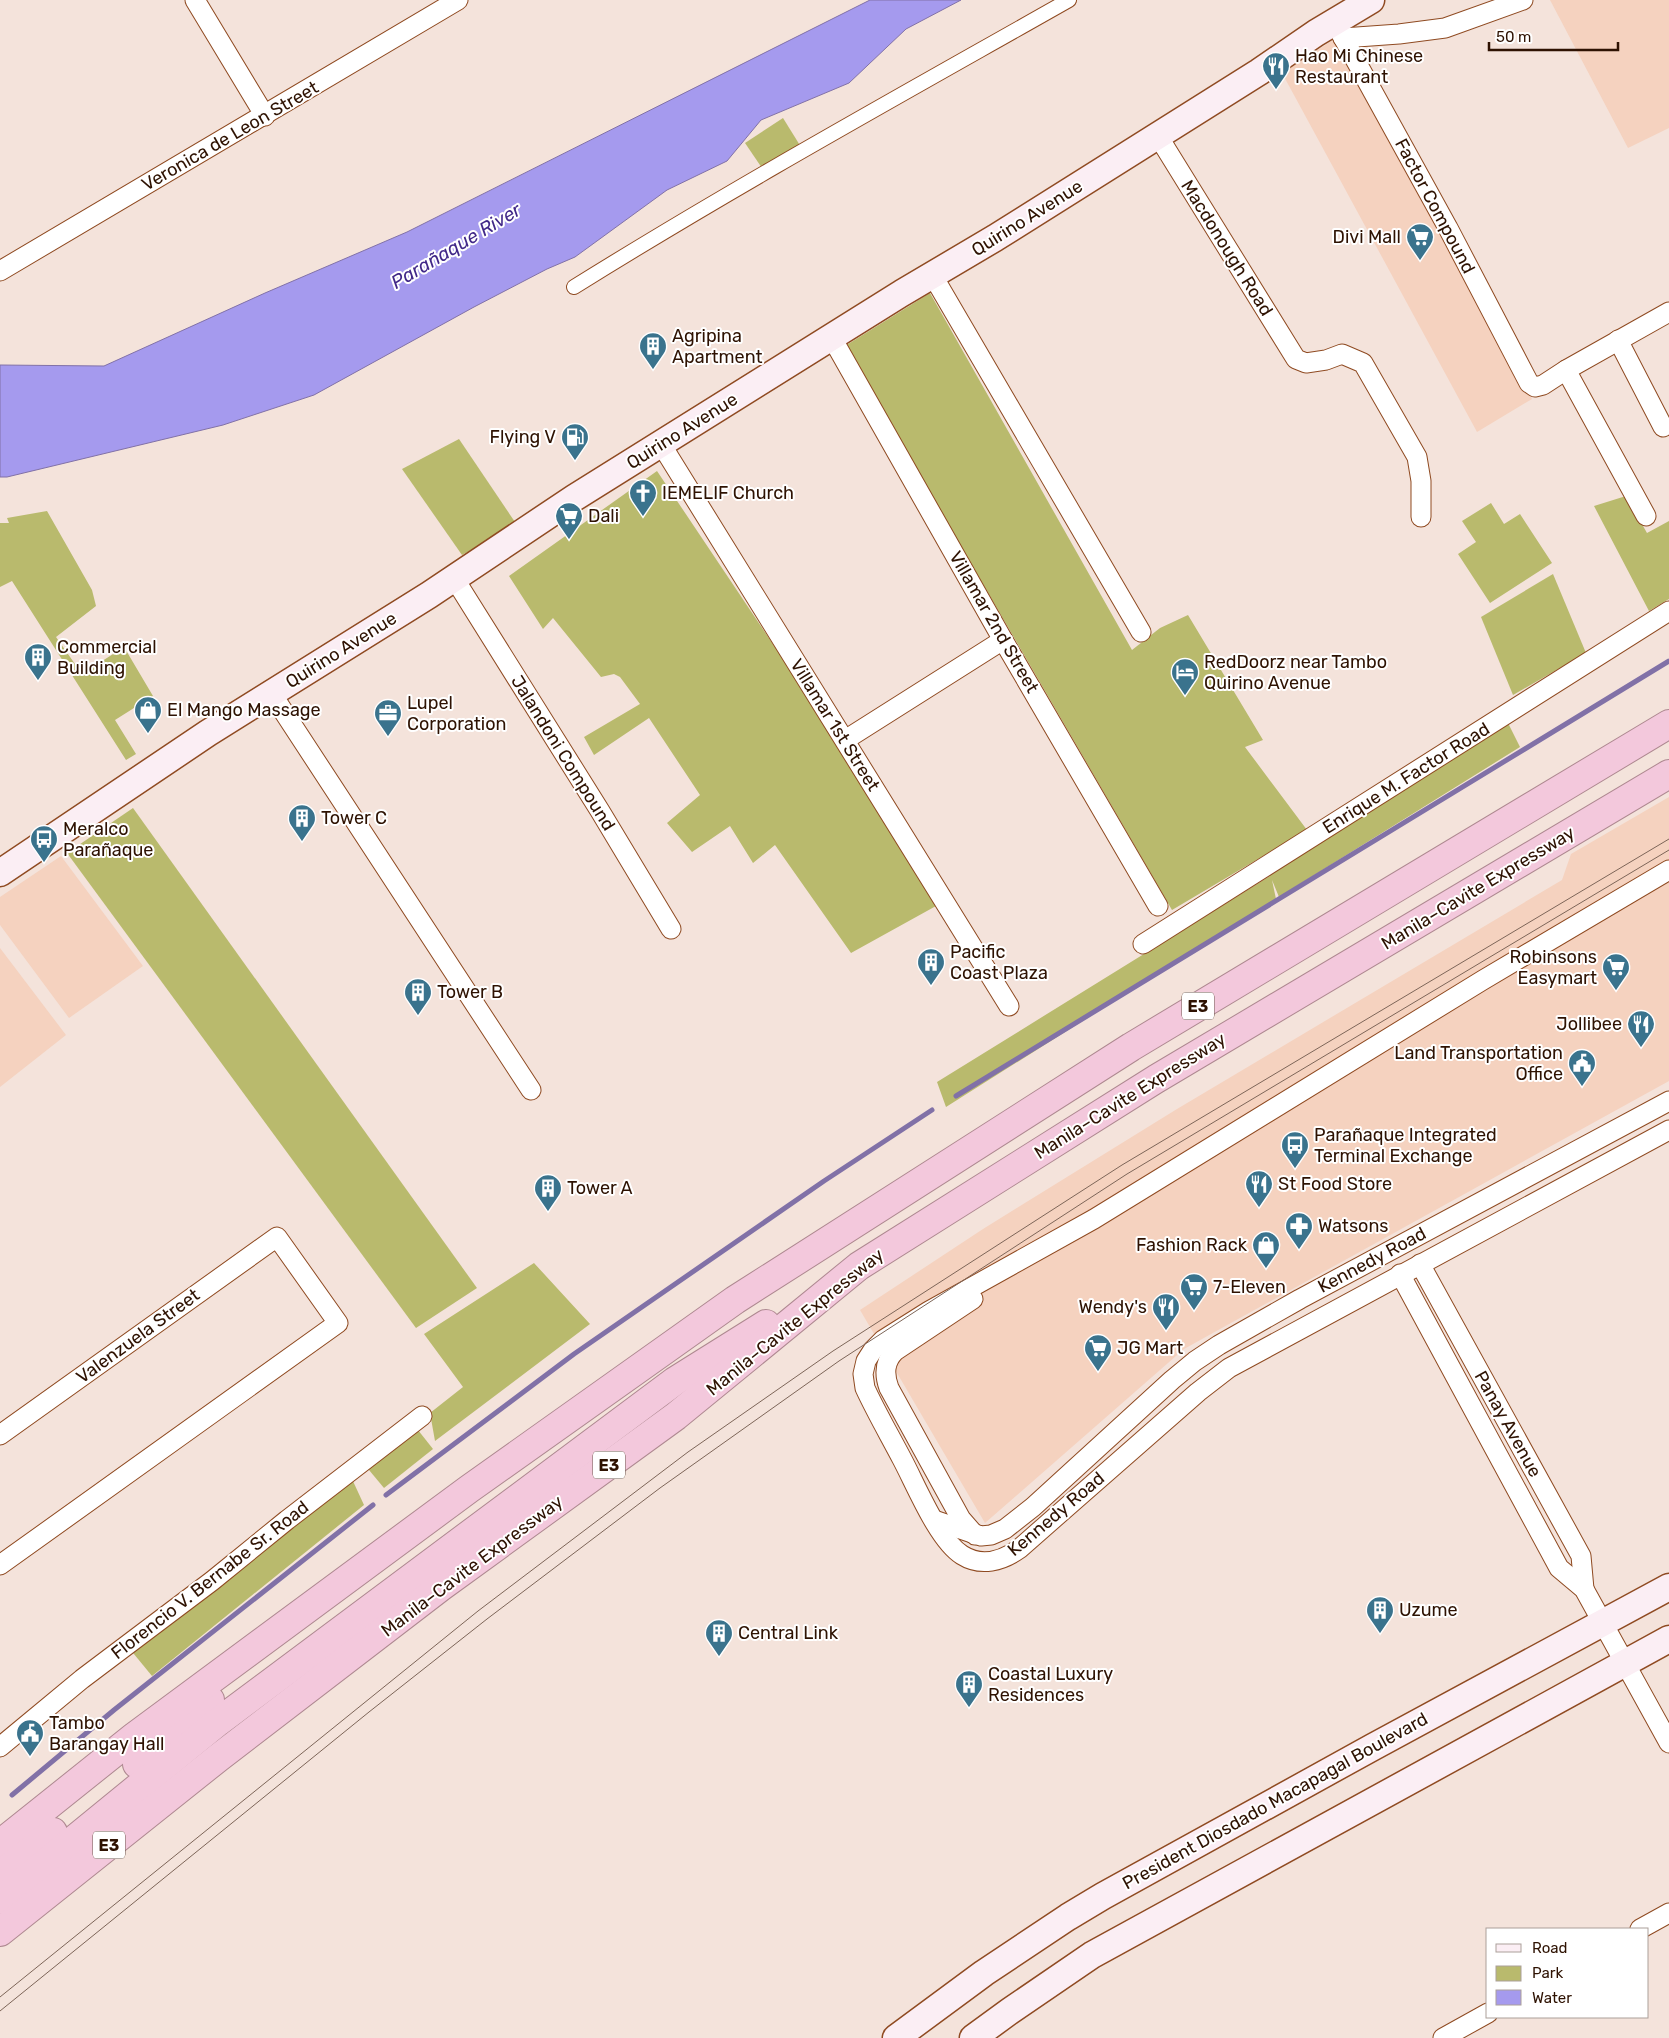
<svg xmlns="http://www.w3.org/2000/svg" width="1669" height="2038" font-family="Rubik,sans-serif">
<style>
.built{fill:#f5d2bf}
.green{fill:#b9ba6d}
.water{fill:#a59aee;stroke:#8171a7}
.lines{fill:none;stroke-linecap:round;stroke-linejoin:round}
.stream{stroke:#8171a7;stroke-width:5}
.pedestrian-casing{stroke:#8f4a21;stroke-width:16}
.minor-casing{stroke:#8f4a21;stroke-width:21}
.secondary-casing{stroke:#8f4a21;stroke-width:29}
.motorway-casing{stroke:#ae8890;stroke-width:30}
.pedestrian{stroke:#fff;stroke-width:14}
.minor{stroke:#fff;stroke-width:19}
.secondary{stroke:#fbeef4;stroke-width:26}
.motorway{stroke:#f3c8dc;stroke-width:28}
.tram{stroke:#7d6558;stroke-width:1}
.labels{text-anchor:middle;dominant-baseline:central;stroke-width:4;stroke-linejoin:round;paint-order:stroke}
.shield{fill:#fff;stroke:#6d594e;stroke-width:1}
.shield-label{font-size:16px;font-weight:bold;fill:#2e1202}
.poi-label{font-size:18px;fill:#2e1202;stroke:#fff;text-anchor:start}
.street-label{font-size:18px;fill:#2e1202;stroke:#fff}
.water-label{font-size:19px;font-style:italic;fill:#412888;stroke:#fff}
</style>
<rect width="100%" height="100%" fill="#f4e3db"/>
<g class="built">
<polygon points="1550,0 1669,0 1669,128 1628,148"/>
<polygon points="1336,38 1532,399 1477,432 1282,73"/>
<polygon points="1669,797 1669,1081 1184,1349 985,1523 860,1310 983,1229 1177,1109 1562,880 1571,854"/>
<polygon points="61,856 143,966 69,1018 0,925 0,897"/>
<polygon points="0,948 66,1035 0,1087"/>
</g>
<g class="green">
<polygon points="783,118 801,147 764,171 745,143"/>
<polygon points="930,293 1132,650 1160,628 1188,615 1263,740 1245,747 1307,830 1172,910 845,346"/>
<polygon points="459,439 517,525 462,555 402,469"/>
<polygon points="657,471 945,901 851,953 775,845 753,863 730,826 692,852 667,823 700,795 649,718 594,755 584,737 640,704 620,677 614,674 601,677 553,618 543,629 509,576"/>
<polygon points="1626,496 1647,533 1669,521 1669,599 1649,611 1594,506"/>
<polygon points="1491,503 1504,524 1520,514 1552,563 1490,603 1458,554 1476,542 1462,521"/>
<polygon points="47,511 92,590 96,606 56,637 82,674 124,647 153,696 115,720 136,754 126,760 12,581 0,587 0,523 9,523 7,518"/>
<polygon points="1553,574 1586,653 1513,695 1481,617"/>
<polygon points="1505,717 1520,747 1279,897 1272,880 1276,899 946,1107 937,1082 1270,876 1268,871"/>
<polygon points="133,808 477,1288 416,1328 67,853"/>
<polygon points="534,1263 590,1324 435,1441 430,1413 463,1387 424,1334"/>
<polygon points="414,1425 433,1449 384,1488 364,1464"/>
<polygon points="352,1479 364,1505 152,1676 129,1648"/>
</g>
<polygon class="water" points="870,0 961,0 906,29 849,83 761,120 727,161 667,190 575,257 547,269 474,307 314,395 223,425 7,477 0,477 0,365 104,366 265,293 407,232"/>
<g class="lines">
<g class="stream">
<polyline points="956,1096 1669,661"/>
<polyline points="386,1495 574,1354 824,1181 932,1110"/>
<polyline points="12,1795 114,1710 373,1505"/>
</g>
<g class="pedestrian-casing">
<path id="pedestrian" d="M574 287C736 186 903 94 1069 0"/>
</g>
<g class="minor-casing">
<g id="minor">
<polyline points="195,0 265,116"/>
<polyline points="1335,23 1448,228 1529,383 1535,387 1543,385 1566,370 1669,312"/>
<polyline points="1343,38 1399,34 1445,28 1523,0"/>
<polyline points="1158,136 1296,359 1306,363 1326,360 1342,354 1363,363 1417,457 1421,481 1421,517"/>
<polyline points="0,271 458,0"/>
<polyline points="933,276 1141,632"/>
<polyline points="832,338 1003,640 1158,906"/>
<polyline points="1618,340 1663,427"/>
<polyline points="1566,370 1646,516"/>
<polyline points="661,444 1009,1006"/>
<polyline points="454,578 600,811 671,929"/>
<polyline points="272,694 531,1090"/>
<polyline points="845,740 1003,640"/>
<path d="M1669 870 1483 980 1094 1219 929 1311 883 1340 873 1350 866 1361 863 1374 865 1388C876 1412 890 1436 902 1459 916 1485 938 1540 962 1555 981 1567 1002 1561 1019 1549L1198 1392 1229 1368 1669 1130"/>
<polyline points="1143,944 1669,611"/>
<polyline points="1420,1264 1581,1556 1584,1589"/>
<polyline points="1400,1274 1559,1568 1584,1589 1669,1743"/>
<path d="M973 1299 895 1351C884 1362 884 1374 889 1388L961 1519 975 1535"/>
<polyline points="0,1435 277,1237 338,1323 0,1565"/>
<polyline points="934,1520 981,1536 991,1535 1005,1529 1033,1507 1172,1380 1195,1361 1219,1345 1300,1299 1669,1101"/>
<polyline points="0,1747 82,1679 212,1581 287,1520 422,1416"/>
<polyline points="1640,1929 1669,1913"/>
<polyline points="1443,2038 1488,2013"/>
</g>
</g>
<g class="secondary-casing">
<g id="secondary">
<polyline points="0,873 208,733 429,595 574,498 902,293 995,238 1259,72 1316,33 1371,0"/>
<polyline points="896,2038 984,1973 1068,1917 1103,1896 1373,1747 1669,1587"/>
<polyline points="973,2038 1010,2011 1092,1955 1669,1639"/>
</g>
</g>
<g class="motorway-casing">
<g id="motorway">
<polyline points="137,1764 210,1700"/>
<polyline points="0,1844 135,1736 469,1489 735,1300 1131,1047 1669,724"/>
<polyline points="0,1875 53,1832"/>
<polyline points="0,1900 218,1722 675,1381 766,1324"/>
<polyline points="0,1932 218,1758 442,1586 676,1416 859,1266 1156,1079 1669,774"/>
</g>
</g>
<use href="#pedestrian" class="pedestrian"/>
<use href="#minor" class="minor"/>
<use href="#secondary" class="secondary"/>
<use href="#motorway" class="motorway"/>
<g class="tram">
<polyline points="0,1997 478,1611 688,1452 833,1351 1122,1165 1669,839"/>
<polyline points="0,2011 369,1712 487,1619 660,1488 839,1361 1127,1174 1669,850"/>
</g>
</g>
<defs>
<g id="restaurant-pin" transform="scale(1.4375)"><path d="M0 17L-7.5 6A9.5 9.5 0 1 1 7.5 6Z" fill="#3a738d" stroke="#fff"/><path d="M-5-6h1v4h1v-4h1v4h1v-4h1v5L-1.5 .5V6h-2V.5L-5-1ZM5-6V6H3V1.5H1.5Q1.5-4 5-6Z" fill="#fff"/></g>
<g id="supermarket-pin" transform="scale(1.4375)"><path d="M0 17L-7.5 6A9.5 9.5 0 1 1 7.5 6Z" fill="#3a738d" stroke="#fff"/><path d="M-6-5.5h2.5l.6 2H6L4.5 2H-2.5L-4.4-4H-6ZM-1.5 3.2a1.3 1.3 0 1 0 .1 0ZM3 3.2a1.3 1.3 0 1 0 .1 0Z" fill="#fff"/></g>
<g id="building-pin" transform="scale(1.4375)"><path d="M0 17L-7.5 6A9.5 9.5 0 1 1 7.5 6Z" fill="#3a738d" stroke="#fff"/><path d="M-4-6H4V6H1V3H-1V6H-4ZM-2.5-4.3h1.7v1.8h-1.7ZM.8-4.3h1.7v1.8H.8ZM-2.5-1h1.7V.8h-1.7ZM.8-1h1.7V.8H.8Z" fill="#fff"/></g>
<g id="fuel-pin" transform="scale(1.4375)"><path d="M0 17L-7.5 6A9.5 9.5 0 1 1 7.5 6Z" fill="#3a738d" stroke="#fff"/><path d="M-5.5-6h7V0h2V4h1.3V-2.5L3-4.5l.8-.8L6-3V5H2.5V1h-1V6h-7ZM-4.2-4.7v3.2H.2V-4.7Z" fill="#fff"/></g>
<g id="church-pin" transform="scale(1.4375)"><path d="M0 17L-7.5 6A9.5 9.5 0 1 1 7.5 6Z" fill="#3a738d" stroke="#fff"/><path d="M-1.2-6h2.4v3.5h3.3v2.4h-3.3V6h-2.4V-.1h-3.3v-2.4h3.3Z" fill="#fff"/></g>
<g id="hotel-pin" transform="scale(1.4375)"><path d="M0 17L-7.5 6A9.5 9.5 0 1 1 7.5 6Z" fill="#3a738d" stroke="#fff"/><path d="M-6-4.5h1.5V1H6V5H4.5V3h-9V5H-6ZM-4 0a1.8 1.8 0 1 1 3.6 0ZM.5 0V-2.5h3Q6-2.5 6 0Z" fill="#fff"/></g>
<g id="shop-pin" transform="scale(1.4375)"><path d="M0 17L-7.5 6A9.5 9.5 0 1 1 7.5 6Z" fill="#3a738d" stroke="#fff"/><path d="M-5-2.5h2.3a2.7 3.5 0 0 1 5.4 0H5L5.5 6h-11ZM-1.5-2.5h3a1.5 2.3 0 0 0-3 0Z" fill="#fff"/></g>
<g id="office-pin" transform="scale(1.4375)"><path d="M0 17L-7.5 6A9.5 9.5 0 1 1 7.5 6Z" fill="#3a738d" stroke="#fff"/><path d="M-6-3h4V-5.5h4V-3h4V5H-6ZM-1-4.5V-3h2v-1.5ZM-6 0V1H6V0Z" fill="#fff"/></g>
<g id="bus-pin" transform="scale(1.4375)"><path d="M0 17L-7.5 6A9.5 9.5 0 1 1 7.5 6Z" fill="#3a738d" stroke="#fff"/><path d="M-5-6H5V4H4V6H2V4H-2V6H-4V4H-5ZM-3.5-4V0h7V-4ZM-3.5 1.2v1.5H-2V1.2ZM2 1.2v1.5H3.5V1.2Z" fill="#fff"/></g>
<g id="civic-pin" transform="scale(1.4375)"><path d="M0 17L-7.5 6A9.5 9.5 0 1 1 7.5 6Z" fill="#3a738d" stroke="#fff"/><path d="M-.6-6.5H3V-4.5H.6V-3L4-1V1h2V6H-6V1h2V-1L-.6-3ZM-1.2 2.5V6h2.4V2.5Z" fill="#fff"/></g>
<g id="pharmacy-pin" transform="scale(1.4375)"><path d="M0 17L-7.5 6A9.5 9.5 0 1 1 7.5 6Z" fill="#3a738d" stroke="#fff"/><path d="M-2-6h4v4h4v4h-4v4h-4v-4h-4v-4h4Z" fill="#fff"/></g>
</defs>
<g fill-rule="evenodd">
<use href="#restaurant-pin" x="1276" y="66"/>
<use href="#supermarket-pin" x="1420" y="237"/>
<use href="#building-pin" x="653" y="346"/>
<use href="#fuel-pin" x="575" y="437"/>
<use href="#church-pin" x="643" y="493"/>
<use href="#supermarket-pin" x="569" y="516"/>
<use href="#building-pin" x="38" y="657"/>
<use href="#hotel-pin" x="1185" y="672"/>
<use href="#shop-pin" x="148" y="710"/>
<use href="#office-pin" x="388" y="713"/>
<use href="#building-pin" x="302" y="818"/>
<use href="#bus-pin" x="44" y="839"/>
<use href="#building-pin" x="931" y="962"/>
<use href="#supermarket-pin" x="1616" y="967"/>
<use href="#building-pin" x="418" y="992"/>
<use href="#restaurant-pin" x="1641" y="1024"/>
<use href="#civic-pin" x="1582" y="1063"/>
<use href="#bus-pin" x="1295" y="1145"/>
<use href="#restaurant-pin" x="1259" y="1184"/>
<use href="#building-pin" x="548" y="1188"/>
<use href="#pharmacy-pin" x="1299" y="1226"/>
<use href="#shop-pin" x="1266" y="1245"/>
<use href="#supermarket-pin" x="1194" y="1287"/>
<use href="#restaurant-pin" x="1166" y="1307"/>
<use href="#supermarket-pin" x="1098" y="1348"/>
<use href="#building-pin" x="1380" y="1610"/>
<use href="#building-pin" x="719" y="1633"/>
<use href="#building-pin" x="969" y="1684"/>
<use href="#civic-pin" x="30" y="1733"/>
</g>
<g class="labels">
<g class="shield">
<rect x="1182" y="992.5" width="32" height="27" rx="4"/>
<rect x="593" y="1451.5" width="32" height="27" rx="4"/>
<rect x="93" y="1831.5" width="32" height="27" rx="4"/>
</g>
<g class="shield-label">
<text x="1198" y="1006">E3</text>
<text x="609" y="1465">E3</text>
<text x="109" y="1845">E3</text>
</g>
<g class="poi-label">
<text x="1295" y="56">Hao Mi Chinese<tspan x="1295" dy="21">Restaurant</tspan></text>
<text x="1401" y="237" text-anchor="end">Divi Mall</text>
<text x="672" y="336">Agripina<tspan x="672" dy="21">Apartment</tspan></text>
<text x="556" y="437" text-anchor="end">Flying V</text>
<text x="662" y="493">IEMELIF Church</text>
<text x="588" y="516">Dali</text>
<text x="57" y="647">Commercial<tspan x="57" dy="21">Building</tspan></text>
<text x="1204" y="662">RedDoorz near Tambo<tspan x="1204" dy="21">Quirino Avenue</tspan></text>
<text x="407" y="703">Lupel<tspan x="407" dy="21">Corporation</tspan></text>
<text x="167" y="710">El Mango Massage</text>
<text x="321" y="818">Tower C</text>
<text x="63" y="829">Meralco<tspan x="63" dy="21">Parañaque</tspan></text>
<text x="950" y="952">Pacific<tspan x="950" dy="21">Coast Plaza</tspan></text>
<text x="1597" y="957" text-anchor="end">Robinsons<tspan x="1597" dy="21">Easymart</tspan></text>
<text x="437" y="992">Tower B</text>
<text x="1622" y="1024" text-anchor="end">Jollibee</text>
<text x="1563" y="1053" text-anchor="end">Land Transportation<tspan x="1563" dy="21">Office</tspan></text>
<text x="1314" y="1135">Parañaque Integrated<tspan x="1314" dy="21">Terminal Exchange</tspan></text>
<text x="1278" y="1184">St Food Store</text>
<text x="567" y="1188">Tower A</text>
<text x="1318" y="1226">Watsons</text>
<text x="1247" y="1245" text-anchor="end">Fashion Rack</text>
<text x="1213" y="1287">7-Eleven</text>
<text x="1147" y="1307" text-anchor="end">Wendy's</text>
<text x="1117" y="1348">JG Mart</text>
<text x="1399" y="1610">Uzume</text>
<text x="738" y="1633">Central Link</text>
<text x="988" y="1674">Coastal Luxury<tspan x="988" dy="21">Residences</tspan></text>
<text x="49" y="1723">Tambo<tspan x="49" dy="21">Barangay Hall</tspan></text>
</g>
<g class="street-label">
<text transform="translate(230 136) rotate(-30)">Veronica de Leon Street</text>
<text transform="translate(1435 206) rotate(62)">Factor Compound</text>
<text transform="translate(1027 218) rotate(-32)">Quirino Avenue</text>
<text transform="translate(1227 248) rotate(58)">Macdonough Road</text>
<text transform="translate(682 431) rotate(-32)">Quirino Avenue</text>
<text transform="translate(994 622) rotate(60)">Villamar 2nd Street</text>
<text transform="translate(341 650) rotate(-32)">Quirino Avenue</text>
<text transform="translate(835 725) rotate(58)">Villamar 1st Street</text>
<text transform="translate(563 753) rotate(58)">Jalandoni Compound</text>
<text transform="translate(1406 778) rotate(-32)">Enrique M. Factor Road</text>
<text transform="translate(1478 888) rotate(-31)">Manila–Cavite Expressway</text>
<text transform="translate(1130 1096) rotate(-32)">Manila–Cavite Expressway</text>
<text transform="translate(1372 1260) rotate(-28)">Kennedy Road</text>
<text transform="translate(795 1322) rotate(-39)">Manila–Cavite Expressway</text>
<text transform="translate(138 1336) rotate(-36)">Valenzuela Street</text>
<text transform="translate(1508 1424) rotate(61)">Panay Avenue</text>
<text transform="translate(1056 1514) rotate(-40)">Kennedy Road</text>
<text transform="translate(472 1566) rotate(-37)">Manila–Cavite Expressway</text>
<text transform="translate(210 1580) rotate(-38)">Florencio V. Bernabe Sr. Road</text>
<text transform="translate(1275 1801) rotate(-29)">President Diosdado Macapagal Boulevard</text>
</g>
<g class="water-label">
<text transform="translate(456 246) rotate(-31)">Parañaque River</text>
</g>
</g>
<rect x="1486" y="1928" width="162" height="90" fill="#ffffff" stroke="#aba09a"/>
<rect x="1496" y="1944" width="25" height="8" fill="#fbeef4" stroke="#aba09a"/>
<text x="1532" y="1953" font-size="15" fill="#2e1202">Road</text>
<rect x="1496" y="1966" width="25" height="15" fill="#b9ba6d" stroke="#aba09a"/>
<text x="1532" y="1978" font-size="15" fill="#2e1202">Park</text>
<rect x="1496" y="1990" width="25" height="15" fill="#a59aee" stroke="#aba09a"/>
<text x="1532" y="2003" font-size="15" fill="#2e1202">Water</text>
<path d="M1489 42v8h129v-8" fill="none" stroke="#2e1202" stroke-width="2.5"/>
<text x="1496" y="42" font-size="15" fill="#2e1202" stroke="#ffffff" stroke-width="4" paint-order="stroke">50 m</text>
</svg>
